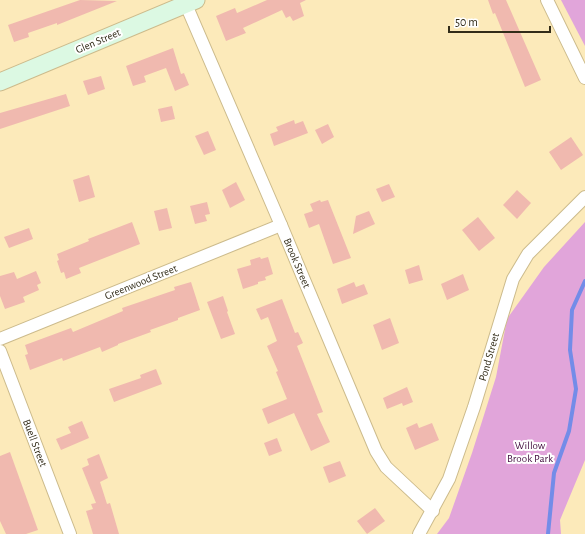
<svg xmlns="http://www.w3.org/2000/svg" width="585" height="534" font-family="'Alegreya Sans',sans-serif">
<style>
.green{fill:#e1a5da}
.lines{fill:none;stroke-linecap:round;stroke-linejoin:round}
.stream{stroke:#738ce8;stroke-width:4}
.building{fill:#f0b9af}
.street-casing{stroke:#ccbb8c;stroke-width:14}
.secondary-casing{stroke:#ccbb8c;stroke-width:19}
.street{stroke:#fff;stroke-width:12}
.secondary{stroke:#dcf9e3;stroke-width:17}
.labels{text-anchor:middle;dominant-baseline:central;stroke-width:4;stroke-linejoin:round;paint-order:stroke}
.street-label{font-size:11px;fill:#322c19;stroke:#fff}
.park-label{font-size:11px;fill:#441040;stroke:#fff}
</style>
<rect width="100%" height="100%" fill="#fceaba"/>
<g class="green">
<polygon points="561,0 585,0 585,46"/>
<polygon points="585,222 585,460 560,520 561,534 437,534 449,518 472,453 496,377 507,319 544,267"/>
</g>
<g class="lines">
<polyline class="stream" points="548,534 554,473 569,431 576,389 570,350 572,310 585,281"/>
</g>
<g class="building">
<polygon points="80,0 117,1 57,25 57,23 28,33 29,37 14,42 8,25"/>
<polygon points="267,0 306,0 300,3 304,16 293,21 290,16 286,18 282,10 243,28 246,33 226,41 216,16 235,8 237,13"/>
<polygon points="488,0 506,0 541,80 525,87 495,13 493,14"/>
<polygon points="173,48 181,74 184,73 189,85 175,91 166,68 144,76 146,82 133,86 126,66"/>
<polygon points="101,76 105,89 88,95 83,81"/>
<polygon points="66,94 70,106 0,129 0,113"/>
<polygon points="172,106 175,119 161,122 158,109"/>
<polygon points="294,120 295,124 303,121 308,133 274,146 270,134 278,131 276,127"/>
<polygon points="328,124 334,137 322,144 315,130"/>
<polygon points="208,131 216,150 204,155 195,136"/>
<polygon points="571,137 583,155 561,170 549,152"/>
<polygon points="89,175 95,197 79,202 73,180"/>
<polygon points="236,182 245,200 230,208 222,190"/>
<polygon points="389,184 395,197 382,202 376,189"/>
<polygon points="517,190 531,203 517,219 503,205"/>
<polygon points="320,200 321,202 328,200 351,258 333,264 319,224 309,228 304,214 313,211 310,204"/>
<polygon points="207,202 210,214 205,215 207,221 195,224 190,206"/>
<polygon points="167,208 172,228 159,231 154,211"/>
<polygon points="369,211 375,224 353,234 356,216"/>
<polygon points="478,217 495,238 479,251 462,230"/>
<polygon points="132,222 140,244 79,268 81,273 66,279 64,272 61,273 57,261 59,260 57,254 89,241 88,239"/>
<polygon points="29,228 33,239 9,248 4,237"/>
<polygon points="260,257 261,259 268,257 273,274 265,277 266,280 258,282 258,284 243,289 237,269 251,265 250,260"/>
<polygon points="419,265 423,280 409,284 405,270"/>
<polygon points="36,271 41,283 37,285 39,290 23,297 25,302 5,309 0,296 0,276 14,272 17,279"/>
<polygon points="463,274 469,290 447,300 441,284"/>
<polygon points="191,282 200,310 178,318 178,320 150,330 151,332 118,344 118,345 102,352 100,347 63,361 62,358 30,370 25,355 28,354 25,345 71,328 73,332 123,311 122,308 175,290 174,287"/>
<polygon points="354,282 356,287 364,284 368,294 342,304 337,289"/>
<polygon points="223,296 228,311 227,312 235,334 221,339 207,302"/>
<polygon points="282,299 295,333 298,332 303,343 297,346 323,412 317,414 330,442 311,451 294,413 268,424 262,409 287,399 276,372 278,371 267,346 277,341 268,317 261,320 256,309"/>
<polygon points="390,318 399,343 382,350 373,325"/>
<polygon points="156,369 162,384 114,402 109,389 141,378 140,375"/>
<polygon points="407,387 413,402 403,406 402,403 387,409 383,398"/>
<polygon points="82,421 89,438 61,450 56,439 71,433 68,427"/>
<polygon points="417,423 419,428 432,423 439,440 415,450 406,428"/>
<polygon points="277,438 282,451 269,456 264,443"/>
<polygon points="10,452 38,530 26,534 6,534 0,521 0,456"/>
<polygon points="99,454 108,478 100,482 107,504 110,503 119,534 93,534 86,511 93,509 91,504 96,503 82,468 89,465 87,459"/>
<polygon points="340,461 346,476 329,483 323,467"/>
<polygon points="375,508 385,521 367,534 357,521"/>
</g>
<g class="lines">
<g class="street-casing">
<g id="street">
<polyline points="184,0 281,225 376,451 386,467 433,511"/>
<polyline points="547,0 585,78"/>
<polyline points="0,339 281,225"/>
<polyline points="0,351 70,534"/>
<polyline points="419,534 449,479 474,407 513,279 528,254 585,197"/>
</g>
</g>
<g class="secondary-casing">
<polyline id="secondary" points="0,82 196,0"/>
</g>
<use href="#street" class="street"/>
<use href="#secondary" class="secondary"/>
</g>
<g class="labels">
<g class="street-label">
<text transform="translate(98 41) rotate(-23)">Glen Street</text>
<text transform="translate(297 263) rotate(67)">Brook Street</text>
<text transform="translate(141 282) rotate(-22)">Greenwood Street</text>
<text transform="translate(489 357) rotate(-74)">Pond Street</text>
<text transform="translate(35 443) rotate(69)">Buell Street</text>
</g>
<g class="park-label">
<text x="530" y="445">Willow<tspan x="530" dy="13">Brook Park</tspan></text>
</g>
</g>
<path d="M449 26v6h101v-6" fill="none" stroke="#322c19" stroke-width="2"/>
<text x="455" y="26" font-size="12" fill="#322c19" stroke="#ffffff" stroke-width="3" paint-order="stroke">50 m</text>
</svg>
